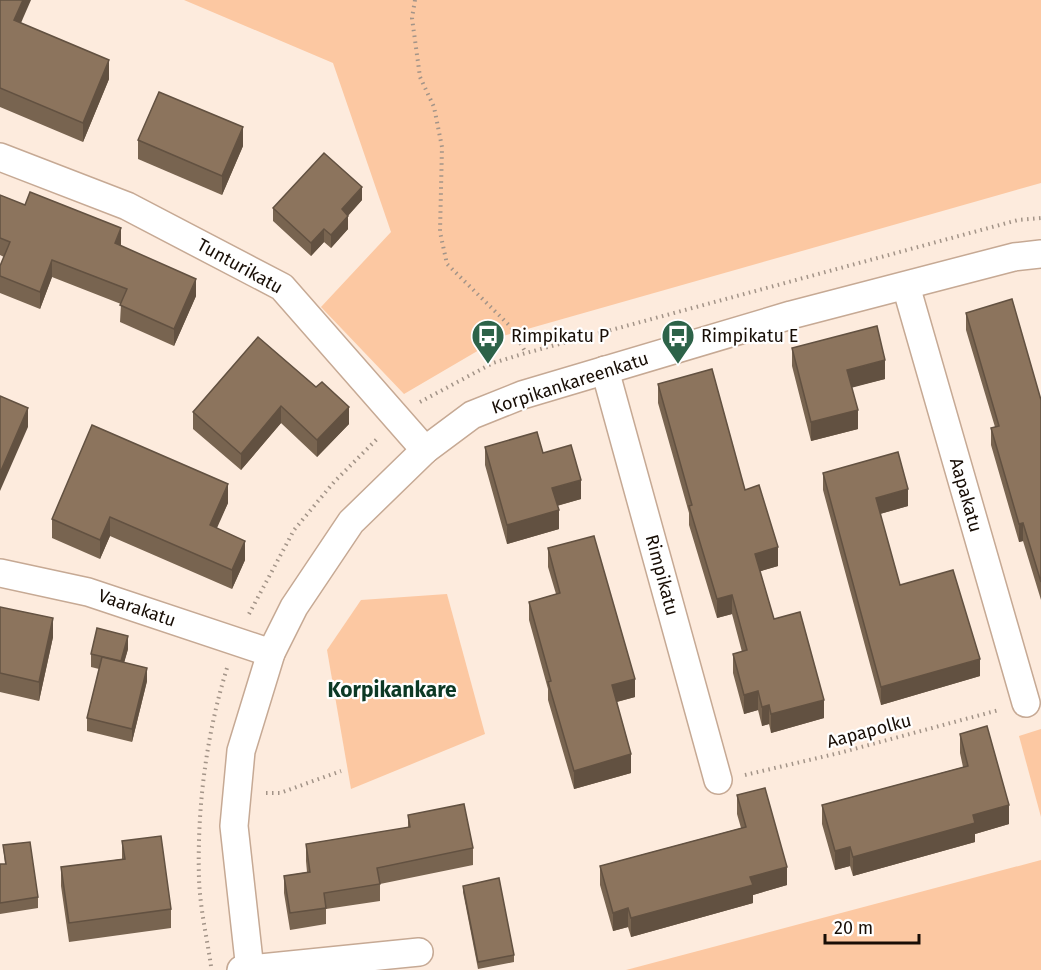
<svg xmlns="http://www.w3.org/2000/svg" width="1041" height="970" font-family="'Fira Sans',sans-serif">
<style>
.green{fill:#fcc8a2}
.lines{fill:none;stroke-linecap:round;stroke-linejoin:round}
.minor-casing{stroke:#c6a994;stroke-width:30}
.path{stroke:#a39488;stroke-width:4;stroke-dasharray:1.5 4.5;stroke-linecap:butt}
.minor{stroke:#fff;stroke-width:27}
.wall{fill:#786450}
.shaded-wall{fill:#625141}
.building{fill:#8c745d;stroke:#625141;stroke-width:1.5}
.labels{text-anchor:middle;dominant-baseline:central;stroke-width:4.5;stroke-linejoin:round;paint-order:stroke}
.street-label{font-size:18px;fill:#180e06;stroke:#fff}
.poi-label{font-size:18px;fill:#180e06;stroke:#fff;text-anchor:start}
.quarter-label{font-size:21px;font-weight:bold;fill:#0c3925;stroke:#fff}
</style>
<rect width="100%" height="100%" fill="#fdebdd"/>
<g class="green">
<polygon points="184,0 1041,0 1041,183 503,336 404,394 321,307 391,232 333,63"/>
<polygon points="447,594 485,734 351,789 327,650 361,600"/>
<polygon points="1041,729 1041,817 1019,736"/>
<polygon points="1041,860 1041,970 626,970"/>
</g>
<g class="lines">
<g class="minor-casing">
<g id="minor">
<polyline points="0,157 127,206 282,287 425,450"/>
<polyline points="906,286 1026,703"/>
<polyline points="605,370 718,780"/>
<polyline points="0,573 88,592 271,653"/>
<polyline points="241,970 419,952"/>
<polyline points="250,970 234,826 241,751 271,653 294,607 351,522 425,450 472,415 522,395 791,315 1014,257 1041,254"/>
</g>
</g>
<g class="path">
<polyline points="415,0 412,18 420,77 434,107 442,147 440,232 447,264 511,327 526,353"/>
<polyline points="420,402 493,363 526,353 1018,220 1041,218"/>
<polyline points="249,614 294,530 334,482 378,438"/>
<polyline points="745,775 839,753 999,710"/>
<polyline points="266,793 280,793 341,771"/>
<path d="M211 966C207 938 200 908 199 879 197 808 206 736 227 668"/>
</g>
<use href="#minor" class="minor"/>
</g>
<g class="wall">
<polygon points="0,0 21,23 109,79 83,142 0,107"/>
<polygon points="138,140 243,146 222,195 138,159"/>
<polygon points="0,195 121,246 196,296 174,346 120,322 121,304 52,277 40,309 0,293 0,266 4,257 0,255"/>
<polygon points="362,200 348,216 348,229 331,248 324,242 311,256 273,221 273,208"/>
<polygon points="966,313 1041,400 1041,600 1023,541 1019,542 991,445 991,428 995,427 966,330"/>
<polygon points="792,348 885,379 852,387 858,429 811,441 792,366"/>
<polygon points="658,384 745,490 778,566 760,571 774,619 824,718 771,733 769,724 762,726 758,710 744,714 733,673 733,654 742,652 732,614 717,618 689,525 689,513 658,403"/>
<polygon points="316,387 349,424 317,457 281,423 241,470 193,429 193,412"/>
<polygon points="485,447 581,499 557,506 559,529 507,544 485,465"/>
<polygon points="823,473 908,506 880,514 900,585 980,676 881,705 823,490"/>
<polygon points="228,503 216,528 245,560 232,589 110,536 100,559 52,538 52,519"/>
<polygon points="548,548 635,697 617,702 631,773 574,789 548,700 548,689 529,620 529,602 556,594 548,567"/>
<polygon points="0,607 53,637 39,701 0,692"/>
<polygon points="128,649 124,662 147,681 132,742 87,731 87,718 99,669 91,667 91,654"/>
<polygon points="960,734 1009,824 975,834 975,842 853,876 850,866 835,870 822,824 822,805 963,767 960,753"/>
<polygon points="737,795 787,885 753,895 753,903 631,937 628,927 613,931 600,885 600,866 741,828 737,814"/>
<polygon points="408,815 473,848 473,865 380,884 380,901 326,909 326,924 290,930 284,893 284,876 307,872 306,861 306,844 408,828"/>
<polygon points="122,841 171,909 171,928 69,942 61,886 61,867 122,859"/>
<polygon points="3,845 38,897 38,908 0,914 0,864 5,864"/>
<polygon points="463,886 514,955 514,962 478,969 463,892"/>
</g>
<g class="shaded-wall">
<polygon points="23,0 31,0 14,39 14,20"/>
<polygon points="109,60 109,79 83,142 83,123"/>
<polygon points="243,127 243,146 222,195 222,176"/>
<polygon points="362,187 362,200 342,222 342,209"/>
<polygon points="348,216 348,229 331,248 331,235"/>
<polygon points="121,228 121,246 115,243"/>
<polygon points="324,229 324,242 311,256 311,243"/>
<polygon points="52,260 52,277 40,309 40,292"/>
<polygon points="196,279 196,296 174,346 174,329"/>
<polygon points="885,360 885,379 847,389 847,370"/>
<polygon points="281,406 281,423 241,470 241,454"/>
<polygon points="349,407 349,424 317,457 317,440"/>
<polygon points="28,408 28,427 0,491 0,473"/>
<polygon points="858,410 858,429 811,441 811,422"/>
<polygon points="581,480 581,499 552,507 552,488"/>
<polygon points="228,484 228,503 210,544 210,525"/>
<polygon points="908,489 908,506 876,515 876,498"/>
<polygon points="559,510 559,529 507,544 507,525"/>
<polygon points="110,517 110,536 100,559 100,540"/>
<polygon points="1023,523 1023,541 1019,542 1019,524"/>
<polygon points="245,541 245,560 232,589 232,570"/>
<polygon points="778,547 778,566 755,573 755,554"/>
<polygon points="732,595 732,614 717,618 717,599"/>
<polygon points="53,618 53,637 39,701 39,682"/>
<polygon points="128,636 128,649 121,674 121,661"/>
<polygon points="980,659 980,676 881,705 881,687"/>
<polygon points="147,668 147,681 132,742 132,729"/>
<polygon points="635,679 635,697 612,703 612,685"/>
<polygon points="758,691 758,710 744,714 744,695"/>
<polygon points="824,700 824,718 771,733 771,714"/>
<polygon points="769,705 769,724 762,726 762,707"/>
<polygon points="631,754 631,773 574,789 574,771"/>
<polygon points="1009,805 1009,824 975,834 975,842 853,876 853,857 973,815"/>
<polygon points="850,847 850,866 835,870 835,851"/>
<polygon points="787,867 787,885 753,895 753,903 631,937 631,918 750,877"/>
<polygon points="628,908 628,927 613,931 613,913"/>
</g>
<g class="building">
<polygon points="0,0 23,0 14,20 109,60 83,123 0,88"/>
<polygon points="159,92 243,127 222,176 138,140"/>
<polygon points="324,153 362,187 342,209 348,216 331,235 324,229 311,243 273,208"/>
<polygon points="30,192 121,228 115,243 196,279 174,329 120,305 127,289 52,260 40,292 0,276 0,266 10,242 0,238 0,195 25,205"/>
<polygon points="1012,299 1041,400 1041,582 1023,523 1019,524 991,428 999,426 966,313"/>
<polygon points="877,326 885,360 847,370 858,410 811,422 792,348"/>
<polygon points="258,337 316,387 322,382 349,407 317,440 281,406 241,454 193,412"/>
<polygon points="712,369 745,490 759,485 778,547 755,554 774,619 800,612 824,700 771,714 769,705 762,707 758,691 744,695 733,654 747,650 732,595 717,599 689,506 692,505 658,384"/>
<polygon points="0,396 28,408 0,473"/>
<polygon points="92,425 228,484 210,525 245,541 232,570 110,517 100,540 52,519"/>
<polygon points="537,432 543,453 571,445 581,480 552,488 559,510 507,525 485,447"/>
<polygon points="898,452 908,489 876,498 900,585 953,570 980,659 881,687 823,473"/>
<polygon points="594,536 635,679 612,685 631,754 574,771 548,682 551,681 529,602 560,593 548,548"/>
<polygon points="0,607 53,618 39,682 0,673"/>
<polygon points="97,628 128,636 121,661 91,654"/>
<polygon points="102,657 147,668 132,729 87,718"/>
<polygon points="987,726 1009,805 973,815 975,823 853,857 850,847 835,851 822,805 968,766 960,734"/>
<polygon points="765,788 787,867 750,877 753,885 631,918 628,908 613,913 600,866 746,827 737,795"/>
<polygon points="464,804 473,848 377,868 380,884 324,893 326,908 290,913 284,876 310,872 306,844 410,827 408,815"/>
<polygon points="161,836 171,909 69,923 61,867 125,859 122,841"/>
<polygon points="30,842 38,897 0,903 0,864 6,864 3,845"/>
<polygon points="499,878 514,955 478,962 463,886"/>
</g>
<defs>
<g id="bus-pin" transform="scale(1.725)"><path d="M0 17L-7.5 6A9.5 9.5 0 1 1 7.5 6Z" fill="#2d6349" stroke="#fff"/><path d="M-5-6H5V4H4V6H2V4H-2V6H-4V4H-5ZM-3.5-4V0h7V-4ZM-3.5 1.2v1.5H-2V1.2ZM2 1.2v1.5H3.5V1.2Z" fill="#fff"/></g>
</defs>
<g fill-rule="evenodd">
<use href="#bus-pin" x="488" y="336"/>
<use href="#bus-pin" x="678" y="336"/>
</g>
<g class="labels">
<g class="street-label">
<text transform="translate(240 266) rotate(29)">Tunturikatu</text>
<text transform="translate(570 383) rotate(-18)">Korpikankareenkatu</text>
<text transform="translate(966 495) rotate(74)">Aapakatu</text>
<text transform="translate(662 575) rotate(75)">Rimpikatu</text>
<text transform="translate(137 608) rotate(19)">Vaarakatu</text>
<text transform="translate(869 731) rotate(-15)">Aapapolku</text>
</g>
<g class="poi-label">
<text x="511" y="336">Rimpikatu P</text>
<text x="701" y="336">Rimpikatu E</text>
</g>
<g class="quarter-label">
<text x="392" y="690">Korpikankare</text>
</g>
</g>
<path d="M825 934v9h94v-9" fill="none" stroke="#180e06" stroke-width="3"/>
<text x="834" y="934" font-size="18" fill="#180e06" stroke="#ffffff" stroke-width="4.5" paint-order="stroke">20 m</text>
</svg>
